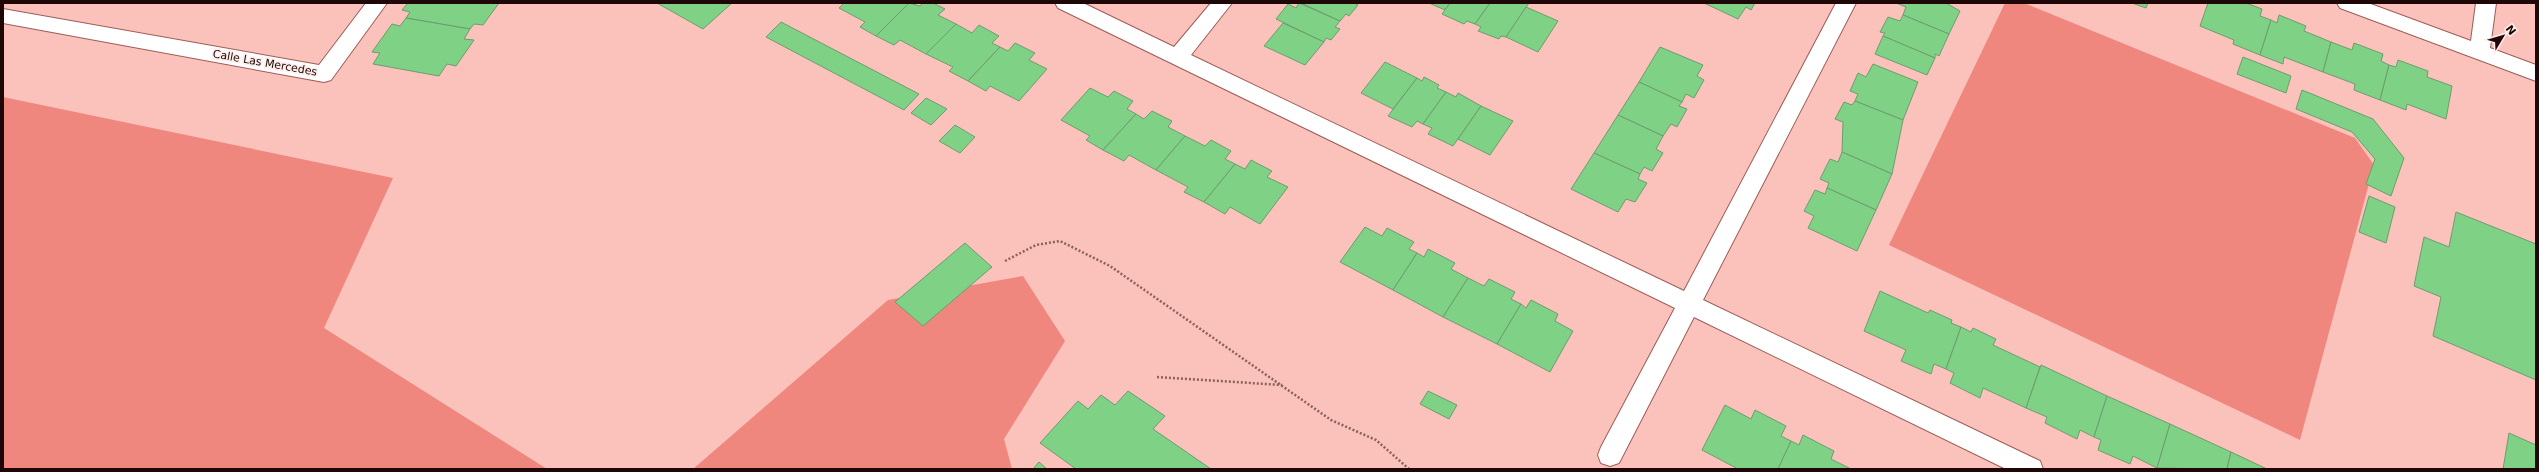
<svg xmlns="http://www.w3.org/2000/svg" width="2539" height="472" font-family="'DejaVu Sans',sans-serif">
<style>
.green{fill:#ef877e}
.building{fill:#7fd185;stroke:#6d9d70}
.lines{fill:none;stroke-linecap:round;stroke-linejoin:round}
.street-casing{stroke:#9d5d57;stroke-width:2}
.path{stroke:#89615e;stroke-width:2.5;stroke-dasharray:2 2;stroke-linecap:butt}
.street{fill:#fff;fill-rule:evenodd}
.labels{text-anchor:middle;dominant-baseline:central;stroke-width:3.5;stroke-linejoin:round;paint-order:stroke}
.street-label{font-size:11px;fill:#1e0706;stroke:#feeeec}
</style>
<rect width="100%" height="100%" fill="#fbc1bb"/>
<g class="green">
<polygon points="2005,3 2024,3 2355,138 2374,165 2300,440 1889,245"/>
<polygon points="3,97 393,178 324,328 547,469 3,469"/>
<polygon points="1023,276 1065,341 1004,439 1012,469 693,469 888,300"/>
</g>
<g class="building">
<polygon points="408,3 499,3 483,25 474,24 470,29 406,18 410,12 402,10"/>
<polygon points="657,3 732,3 703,29"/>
<polygon points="844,3 909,3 876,36 860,27 865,22 839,8"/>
<polygon points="909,3 920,6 923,3 933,3 945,9 938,15 956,24 926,54 900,40 894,45 876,36"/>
<polygon points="1299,3 1340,21 1335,27 1340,29 1331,40 1326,38 1324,42 1276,19 1288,4 1296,8"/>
<polygon points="1301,3 1354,3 1358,5 1349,16 1346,14 1340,21"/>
<polygon points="1429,3 1450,3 1445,10"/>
<polygon points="1450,3 1490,3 1475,24 1467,21 1464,24 1442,14"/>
<polygon points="1490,3 1529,3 1506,37 1501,36 1499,39 1478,31 1481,27 1475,24"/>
<polygon points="1704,3 1755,3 1751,10 1746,7 1738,19"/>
<polygon points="1896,3 1946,3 1960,11 1949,34 1903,15 1906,7"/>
<polygon points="2132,3 2148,3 2146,8"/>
<polygon points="2208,3 2246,3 2262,9 2260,16 2271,20 2260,55 2233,44 2234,40 2200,26"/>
<polygon points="1526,7 1558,21 1538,52 1506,37"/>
<polygon points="1903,15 1949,34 1939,56 1935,54 1935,58 1883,36 1885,33 1880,32 1888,17 1900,21"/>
<polygon points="2279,15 2306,26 2304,31 2331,42 2323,72 2284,57 2283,64 2260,55 2271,20 2277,23"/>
<polygon points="406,18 470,29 464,39 474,40 456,66 447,64 439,76 373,64 380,53 372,52 392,24 400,26"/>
<polygon points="781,22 919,94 904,110 766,37"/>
<polygon points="1283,23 1324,42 1305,65 1264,46"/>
<polygon points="956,24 972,33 979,25 999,36 992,43 1000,47 968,81 949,71 953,67 926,54"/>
<polygon points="1883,36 1935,58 1927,75 1875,54"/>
<polygon points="2331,42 2352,50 2354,43 2383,54 2381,61 2389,65 2380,100 2354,90 2355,84 2323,72"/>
<polygon points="1015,43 1035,53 1029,60 1047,69 1019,101 990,86 986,91 968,81 1000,47 1008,51"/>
<polygon points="1660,47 1703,65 1697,76 1704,80 1694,98 1686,94 1682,102 1639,82"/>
<polygon points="2243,57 2291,76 2286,93 2237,74"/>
<polygon points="2398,60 2428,71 2427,77 2452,86 2446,119 2407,104 2406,110 2380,100 2389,65 2396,67"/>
<polygon points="1385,62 1417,78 1393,109 1361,93"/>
<polygon points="1873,64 1918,82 1903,120 1855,101 1858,94 1850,91 1858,73 1866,77"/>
<polygon points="1424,77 1439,85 1437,88 1446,92 1423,124 1417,121 1412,127 1388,116 1417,78 1422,81"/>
<polygon points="1639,82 1682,102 1679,106 1687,109 1677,127 1671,124 1663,136 1618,115"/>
<polygon points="1090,88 1108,97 1114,91 1133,101 1127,109 1136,114 1103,150 1086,140 1090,136 1061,120"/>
<polygon points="2302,90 2373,119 2404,158 2391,196 2366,184 2375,159 2352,132 2296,109"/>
<polygon points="1446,92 1456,97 1458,93 1481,106 1453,146 1428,134 1432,128 1423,124"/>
<polygon points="926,98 947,109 931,125 911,113"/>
<polygon points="1855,101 1903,120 1892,174 1842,152 1843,122 1835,119 1844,102 1852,105"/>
<polygon points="1481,106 1513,121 1490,155 1458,139"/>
<polygon points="1152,111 1172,121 1168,127 1185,136 1156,170 1129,155 1124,161 1103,150 1136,114 1144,119"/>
<polygon points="1618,115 1663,136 1656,149 1663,153 1652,171 1644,167 1640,174 1594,153"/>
<polygon points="955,125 975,137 960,153 939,141"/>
<polygon points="1185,136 1205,146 1211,140 1231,151 1225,159 1235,164 1204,202 1184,192 1188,187 1156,170"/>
<polygon points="1842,152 1892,174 1876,210 1827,188 1829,183 1820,179 1830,159 1838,162"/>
<polygon points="1594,153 1640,174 1638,179 1647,183 1635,202 1626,199 1618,212 1571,189"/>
<polygon points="1251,160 1272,171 1267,177 1288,187 1260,224 1230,207 1225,214 1204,202 1235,164 1245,169"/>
<polygon points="1827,188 1876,210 1857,251 1808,228 1814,216 1804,211 1815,190 1825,194"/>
<polygon points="2369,196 2395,207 2386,243 2359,232"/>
<polygon points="2456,212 2536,244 2536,380 2433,336 2441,297 2414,286 2424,237 2449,247"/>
<polygon points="1365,227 1382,236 1387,228 1414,242 1409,249 1417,253 1393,290 1340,262"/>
<polygon points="965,243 992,267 923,326 895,302"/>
<polygon points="1428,249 1455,263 1451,269 1468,278 1443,317 1393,290 1417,253 1424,257"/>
<polygon points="1468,278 1484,286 1489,279 1515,292 1511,299 1521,304 1497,344 1443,317"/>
<polygon points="1880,291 1928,313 1930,310 1952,320 1951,323 1961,327 1946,369 1934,364 1931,374 1901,361 1906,350 1864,331"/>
<polygon points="1531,300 1558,314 1555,321 1573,331 1550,372 1497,344 1521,304 1526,308"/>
<polygon points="1961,327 1971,332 1973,328 1996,339 1993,345 2040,367 2026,408 1983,388 1980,398 1950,383 1954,373 1946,369"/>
<polygon points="2041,365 2107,396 2094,437 2080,430 2077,439 2045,423 2047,417 2026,408"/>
<polygon points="1128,391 1165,416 1153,429 1211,469 1076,469 1040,443 1078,401 1088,409 1101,395 1115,405"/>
<polygon points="1428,391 1457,405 1449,419 1420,404"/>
<polygon points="2107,396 2170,424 2157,468 2133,456 2130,464 2098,450 2101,440 2094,437"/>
<polygon points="1725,405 1751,419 1755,410 1786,426 1781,436 1791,441 1778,469 1738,469 1702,450"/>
<polygon points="2170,424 2231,452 2227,469 2157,468"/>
<polygon points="2509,433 2536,445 2536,469 2503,469"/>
<polygon points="1803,435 1834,451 1831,459 1851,469 1778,469 1791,441 1799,445"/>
<polygon points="2231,452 2267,469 2227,469"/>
<polygon points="1039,462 1047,469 1033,469"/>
</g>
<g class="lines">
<g class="street-casing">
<g id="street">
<polygon points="366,3 387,3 331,80 324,82 3,23 3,9 319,65"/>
<polygon points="1055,3 1083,3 1174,47 1211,3 1232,3 1191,55 1684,291 1836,3 1856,3 1703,300 2040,461 2043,469 2006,469 1694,317 1619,463 1610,466 1601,463 1598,455 1601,447 1675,308 1058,8"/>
<polygon points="2337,3 2368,3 2471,41 2476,3 2496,3 2490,48 2536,65 2536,81 2340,8"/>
</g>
</g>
<g class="path">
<polyline points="1005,261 1036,245 1060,241 1110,266 1331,420 1376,440 1409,469"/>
<polyline points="1157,377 1282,385"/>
</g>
<use href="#street" class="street"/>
</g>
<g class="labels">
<g class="street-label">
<text transform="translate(265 63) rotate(10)">Calle Las Mercedes</text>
</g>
</g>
<rect width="2539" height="472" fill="none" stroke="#1e0706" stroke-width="8"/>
<g transform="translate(2503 36) rotate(52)" stroke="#feeeec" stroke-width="3" paint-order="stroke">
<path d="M0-3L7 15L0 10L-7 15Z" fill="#1e0706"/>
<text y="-6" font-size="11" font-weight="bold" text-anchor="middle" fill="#1e0706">N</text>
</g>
</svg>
